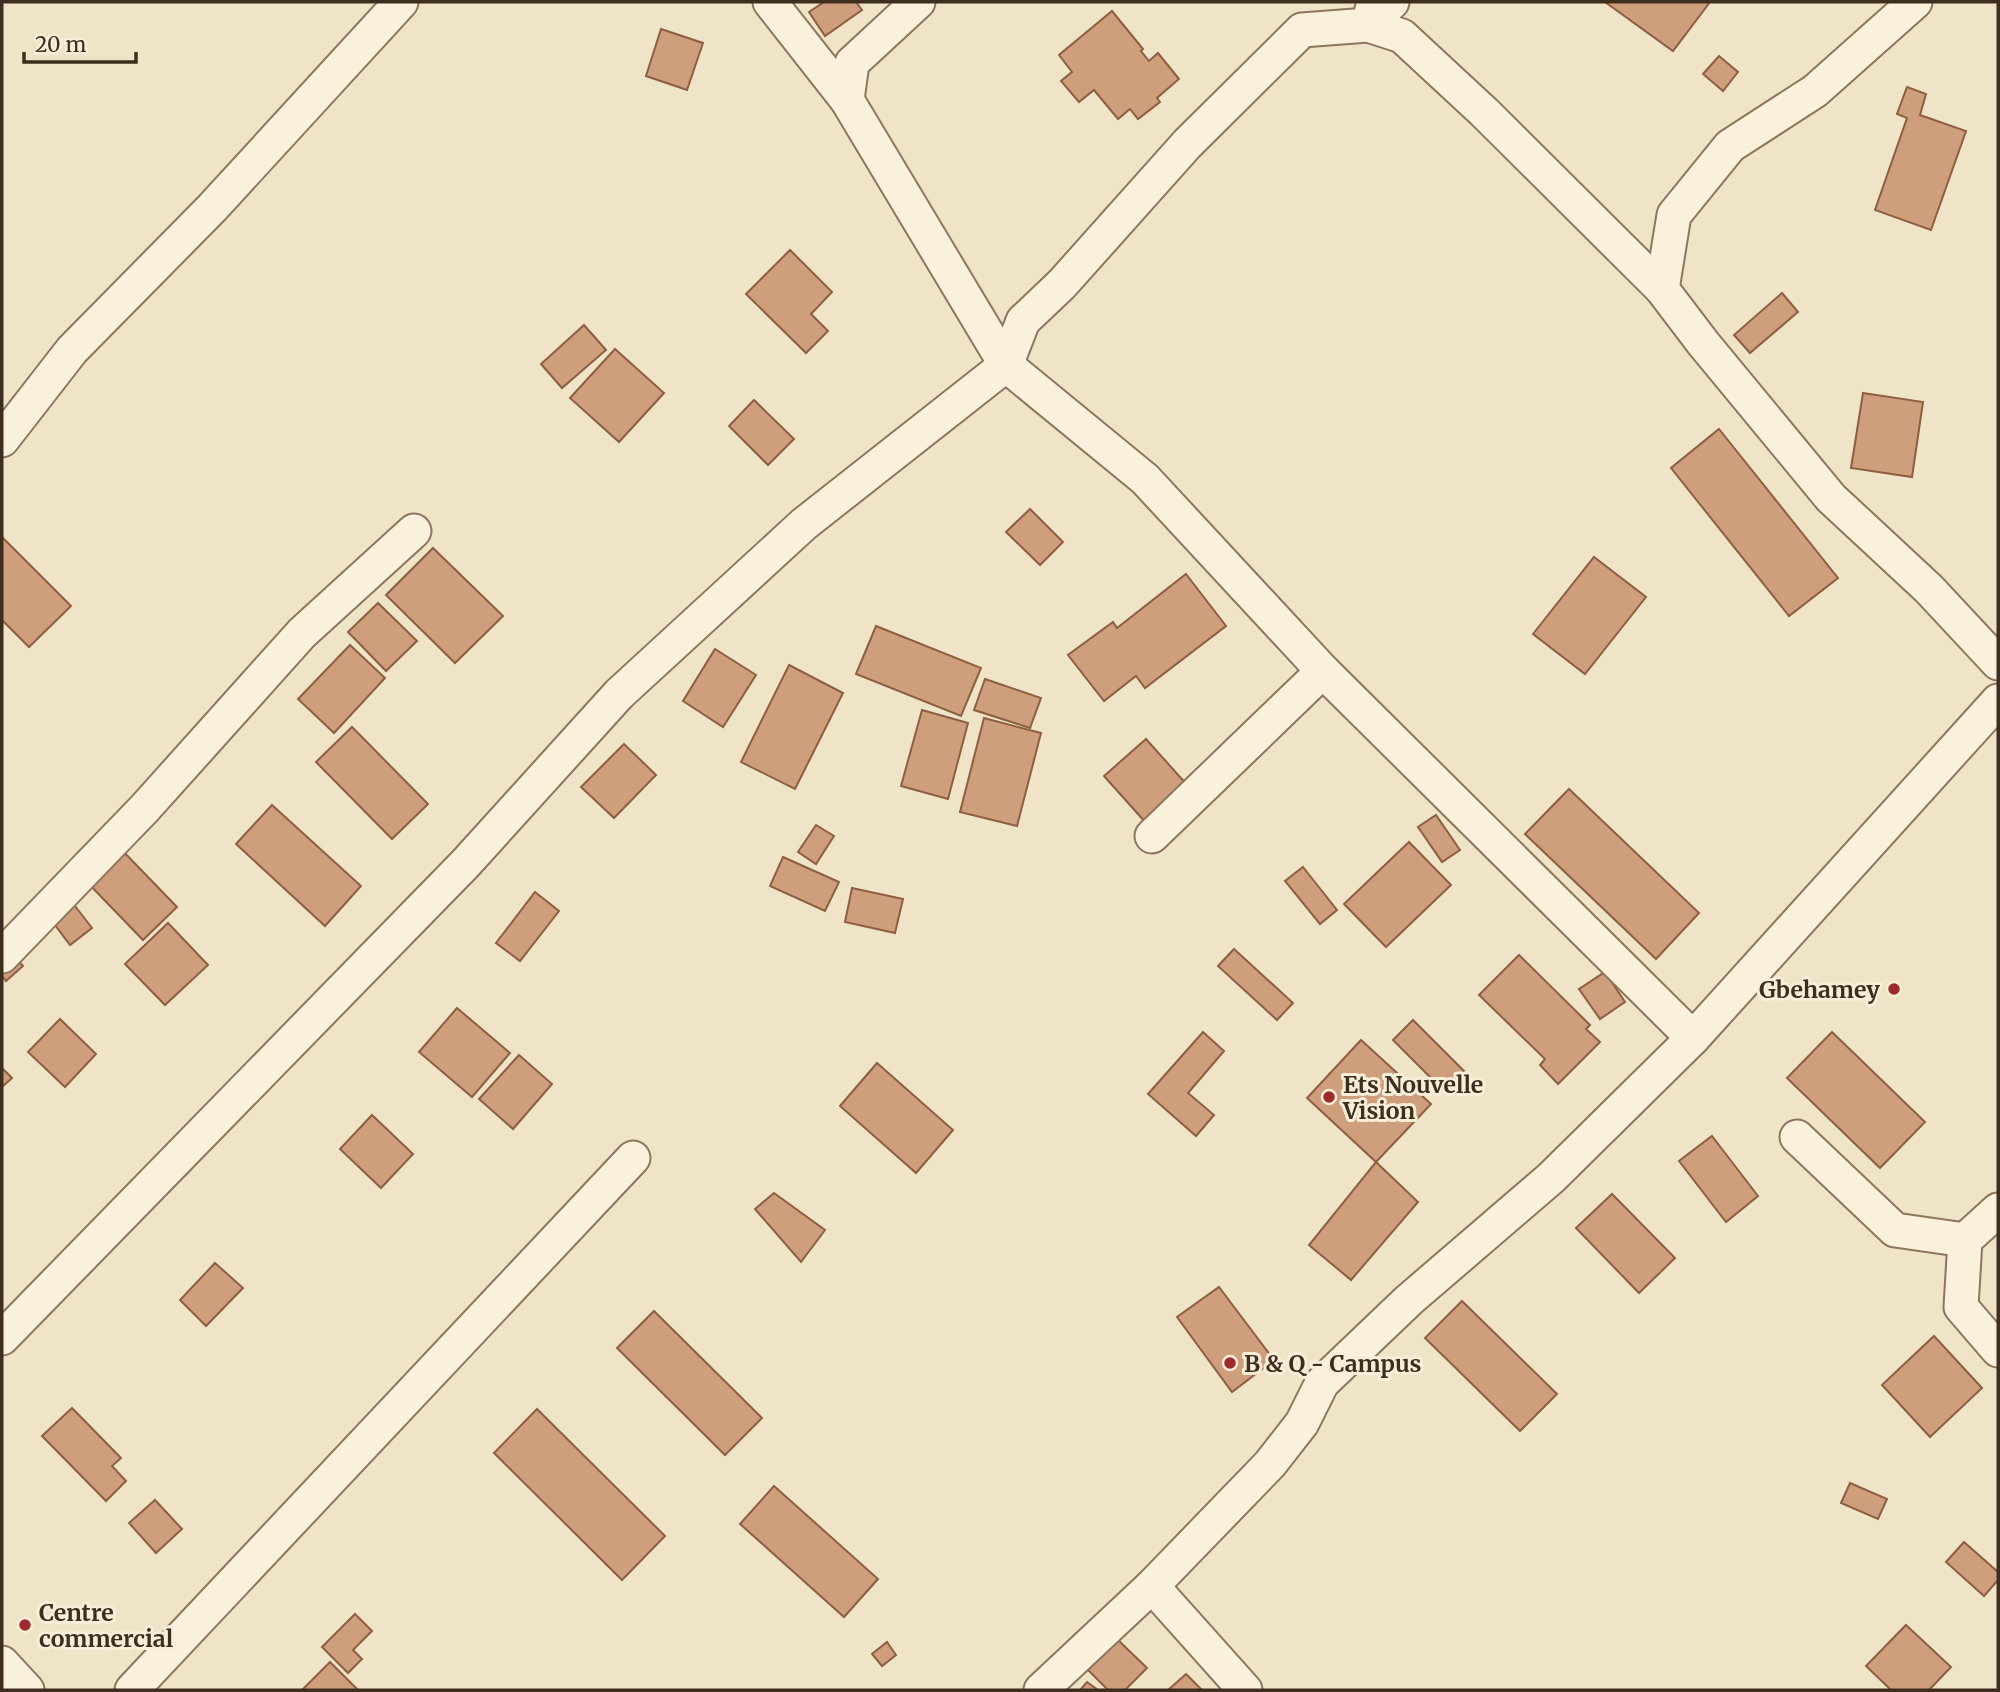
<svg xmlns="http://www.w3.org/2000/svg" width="2000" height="1692" font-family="Merriweather,serif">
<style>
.building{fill:#cf9f7d;stroke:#8d5f41;stroke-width:2}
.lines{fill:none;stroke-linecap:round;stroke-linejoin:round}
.street-casing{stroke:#8d765c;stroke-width:37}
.street{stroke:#faf1dc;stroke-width:33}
.poi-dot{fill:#9e2a2b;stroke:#f7eed8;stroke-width:2.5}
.labels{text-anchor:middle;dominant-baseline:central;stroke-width:6;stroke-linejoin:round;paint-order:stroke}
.poi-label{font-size:23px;font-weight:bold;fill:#3d2e20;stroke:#f7eed8;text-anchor:start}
</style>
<rect width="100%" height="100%" fill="#f0e4c8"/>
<g class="building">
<polygon points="824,2 856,2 862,10 825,36 809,12"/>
<polygon points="1605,2 1710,2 1673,51"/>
<polygon points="1112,11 1143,49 1141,51 1149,61 1158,53 1179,79 1157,98 1160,102 1138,119 1130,109 1118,119 1094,90 1079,102 1061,81 1072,72 1059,55"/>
<polygon points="661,29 703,43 687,90 646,76"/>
<polygon points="1719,56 1738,72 1723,91 1703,74"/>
<polygon points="1907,87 1926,94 1920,115 1966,131 1931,230 1875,210 1907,118 1897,114"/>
<polygon points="790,250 832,292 811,314 828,331 806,353 746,294"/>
<polygon points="1782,293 1798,312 1750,353 1734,335"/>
<polygon points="584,325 606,350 562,388 541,364"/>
<polygon points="615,349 664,393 619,442 570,398"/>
<polygon points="1863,393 1923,402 1912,477 1851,468"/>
<polygon points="754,400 794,439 768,465 729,426"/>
<polygon points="1719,429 1838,578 1789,616 1671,468"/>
<polygon points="1030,509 1063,542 1040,565 1006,532"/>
<polygon points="2,537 71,606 29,647 2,620"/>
<polygon points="433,548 503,616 455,663 386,595"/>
<polygon points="1594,557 1646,597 1585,674 1533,634"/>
<polygon points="1186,574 1226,626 1145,688 1136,676 1104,701 1068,655 1113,622 1117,628"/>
<polygon points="378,603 417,641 386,671 348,632"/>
<polygon points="876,626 981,668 961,716 856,674"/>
<polygon points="350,645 385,678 334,733 298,699"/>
<polygon points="715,649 756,675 723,727 683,701"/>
<polygon points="789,665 843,693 795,789 741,762"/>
<polygon points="985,679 1041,698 1030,728 974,710"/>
<polygon points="922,710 968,723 948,799 901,786"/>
<polygon points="984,718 1041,733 1017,826 960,812"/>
<polygon points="352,727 428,804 392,839 316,762"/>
<polygon points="1146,739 1188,786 1146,823 1104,776"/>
<polygon points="624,744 656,775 614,818 581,787"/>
<polygon points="1569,789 1699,913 1656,959 1525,834"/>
<polygon points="272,805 361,886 325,926 236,844"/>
<polygon points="1436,815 1460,850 1442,862 1418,827"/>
<polygon points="816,825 834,836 816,864 798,852"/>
<polygon points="1409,842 1451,885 1386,947 1344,904"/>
<polygon points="118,846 177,907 143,940 83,878"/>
<polygon points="783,857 839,882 825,911 770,886"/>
<polygon points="1303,867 1337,910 1320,924 1285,881"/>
<polygon points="852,888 903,899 895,933 845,922"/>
<polygon points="535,892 559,911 520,961 496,943"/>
<polygon points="68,897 92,928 70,945 46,913"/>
<polygon points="168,923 208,965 165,1005 125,964"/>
<polygon points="1234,949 1293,1003 1277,1020 1218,966"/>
<polygon points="10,952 23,966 6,981 2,976 2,960"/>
<polygon points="1519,955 1590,1025 1586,1029 1600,1042 1558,1084 1540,1065 1545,1059 1479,995"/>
<polygon points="1605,972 1625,1002 1600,1019 1579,989"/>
<polygon points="457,1008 510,1053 472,1097 419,1052"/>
<polygon points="60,1019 96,1054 65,1087 28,1052"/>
<polygon points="1413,1020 1464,1071 1443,1090 1393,1040"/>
<polygon points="1203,1032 1224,1051 1188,1093 1214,1115 1196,1136 1148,1094"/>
<polygon points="1832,1032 1925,1122 1880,1168 1787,1078"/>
<polygon points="1361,1040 1431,1104 1376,1162 1307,1098"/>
<polygon points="519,1055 552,1084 513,1129 479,1099"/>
<polygon points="877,1063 953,1130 916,1173 840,1106"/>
<polygon points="2,1068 12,1078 2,1087"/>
<polygon points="372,1115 413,1154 381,1188 340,1149"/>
<polygon points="1712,1136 1758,1196 1726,1222 1679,1161"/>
<polygon points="1376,1162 1418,1202 1351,1280 1309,1245"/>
<polygon points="774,1193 825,1230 801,1262 755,1209"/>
<polygon points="1612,1194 1675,1258 1639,1293 1576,1228"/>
<polygon points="215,1263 243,1288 206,1326 180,1300"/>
<polygon points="1219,1287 1274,1360 1232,1392 1177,1317"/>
<polygon points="1462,1301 1557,1394 1520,1431 1425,1338"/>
<polygon points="654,1311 762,1418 725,1455 617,1348"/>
<polygon points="1934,1336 1982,1388 1930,1437 1882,1385"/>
<polygon points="72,1408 121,1458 112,1466 126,1481 106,1501 42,1436"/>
<polygon points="537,1409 665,1536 622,1580 494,1453"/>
<polygon points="1850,1483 1887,1499 1878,1519 1841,1503"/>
<polygon points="774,1486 878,1579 844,1617 740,1524"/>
<polygon points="155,1500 182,1529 156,1553 129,1523"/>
<polygon points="1964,1542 1998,1572 1998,1580 1984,1596 1946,1562"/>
<polygon points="355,1614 372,1631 353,1650 362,1659 348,1673 322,1647"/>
<polygon points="1906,1625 1951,1667 1929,1690 1891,1690 1866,1666"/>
<polygon points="1117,1639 1147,1668 1125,1690 1108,1690 1087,1669"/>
<polygon points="887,1642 896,1655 882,1666 872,1654"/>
<polygon points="330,1662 358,1690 302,1690"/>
<polygon points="1186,1674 1202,1690 1168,1690"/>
<polygon points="1087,1682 1098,1690 1080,1690"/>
</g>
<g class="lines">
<g class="street-casing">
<g id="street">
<polyline points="770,2 847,100 1006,365 1145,479 1323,671 1693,1038"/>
<polyline points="1373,6 1368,25 1402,36 1484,112 1662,289 1703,343 1831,498 1929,589 1998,663"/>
<polyline points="847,100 852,63 918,2"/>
<polyline points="1662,289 1674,215 1730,146 1815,91 1915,2"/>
<polyline points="2,440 72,350 212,208 401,2"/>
<polyline points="1152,836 1323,671"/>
<polyline points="2,956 145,808 302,633 414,531"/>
<polyline points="1797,1137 1895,1230 1965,1240 1998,1210"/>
<polyline points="1965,1240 1961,1307 1998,1350"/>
<polyline points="2,1338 465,864 619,694 804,524 1006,365 1023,321 1062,284 1187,144 1302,30 1368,25 1392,2"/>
<polyline points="1152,1586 1245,1690"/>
<polyline points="2,1663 27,1690"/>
<polyline points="132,1690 633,1158"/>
<polyline points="1041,1690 1152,1586 1270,1464 1302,1423 1322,1383 1409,1300 1551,1178 1693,1038 1998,701"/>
</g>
</g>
<use href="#street" class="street"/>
</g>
<g class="poi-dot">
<circle cx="1894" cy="989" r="7"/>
<circle cx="1329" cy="1097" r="7"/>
<circle cx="1230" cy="1363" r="7"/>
<circle cx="25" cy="1625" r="7"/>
</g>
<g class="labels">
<g class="poi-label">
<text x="1880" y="989" text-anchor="end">Gbehamey</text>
<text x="1343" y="1084">Ets Nouvelle<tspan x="1343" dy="26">Vision</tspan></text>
<text x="1244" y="1363">B &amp; Q - Campus</text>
<text x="39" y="1612">Centre<tspan x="39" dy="26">commercial</tspan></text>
</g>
</g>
<rect width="2000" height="1692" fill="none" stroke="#3d2e20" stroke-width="7"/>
<path d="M24 52v10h112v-10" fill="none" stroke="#3d2e20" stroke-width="3.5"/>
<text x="35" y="52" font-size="21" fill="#3d2e20" stroke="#f7eed8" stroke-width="5" paint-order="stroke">20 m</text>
</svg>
